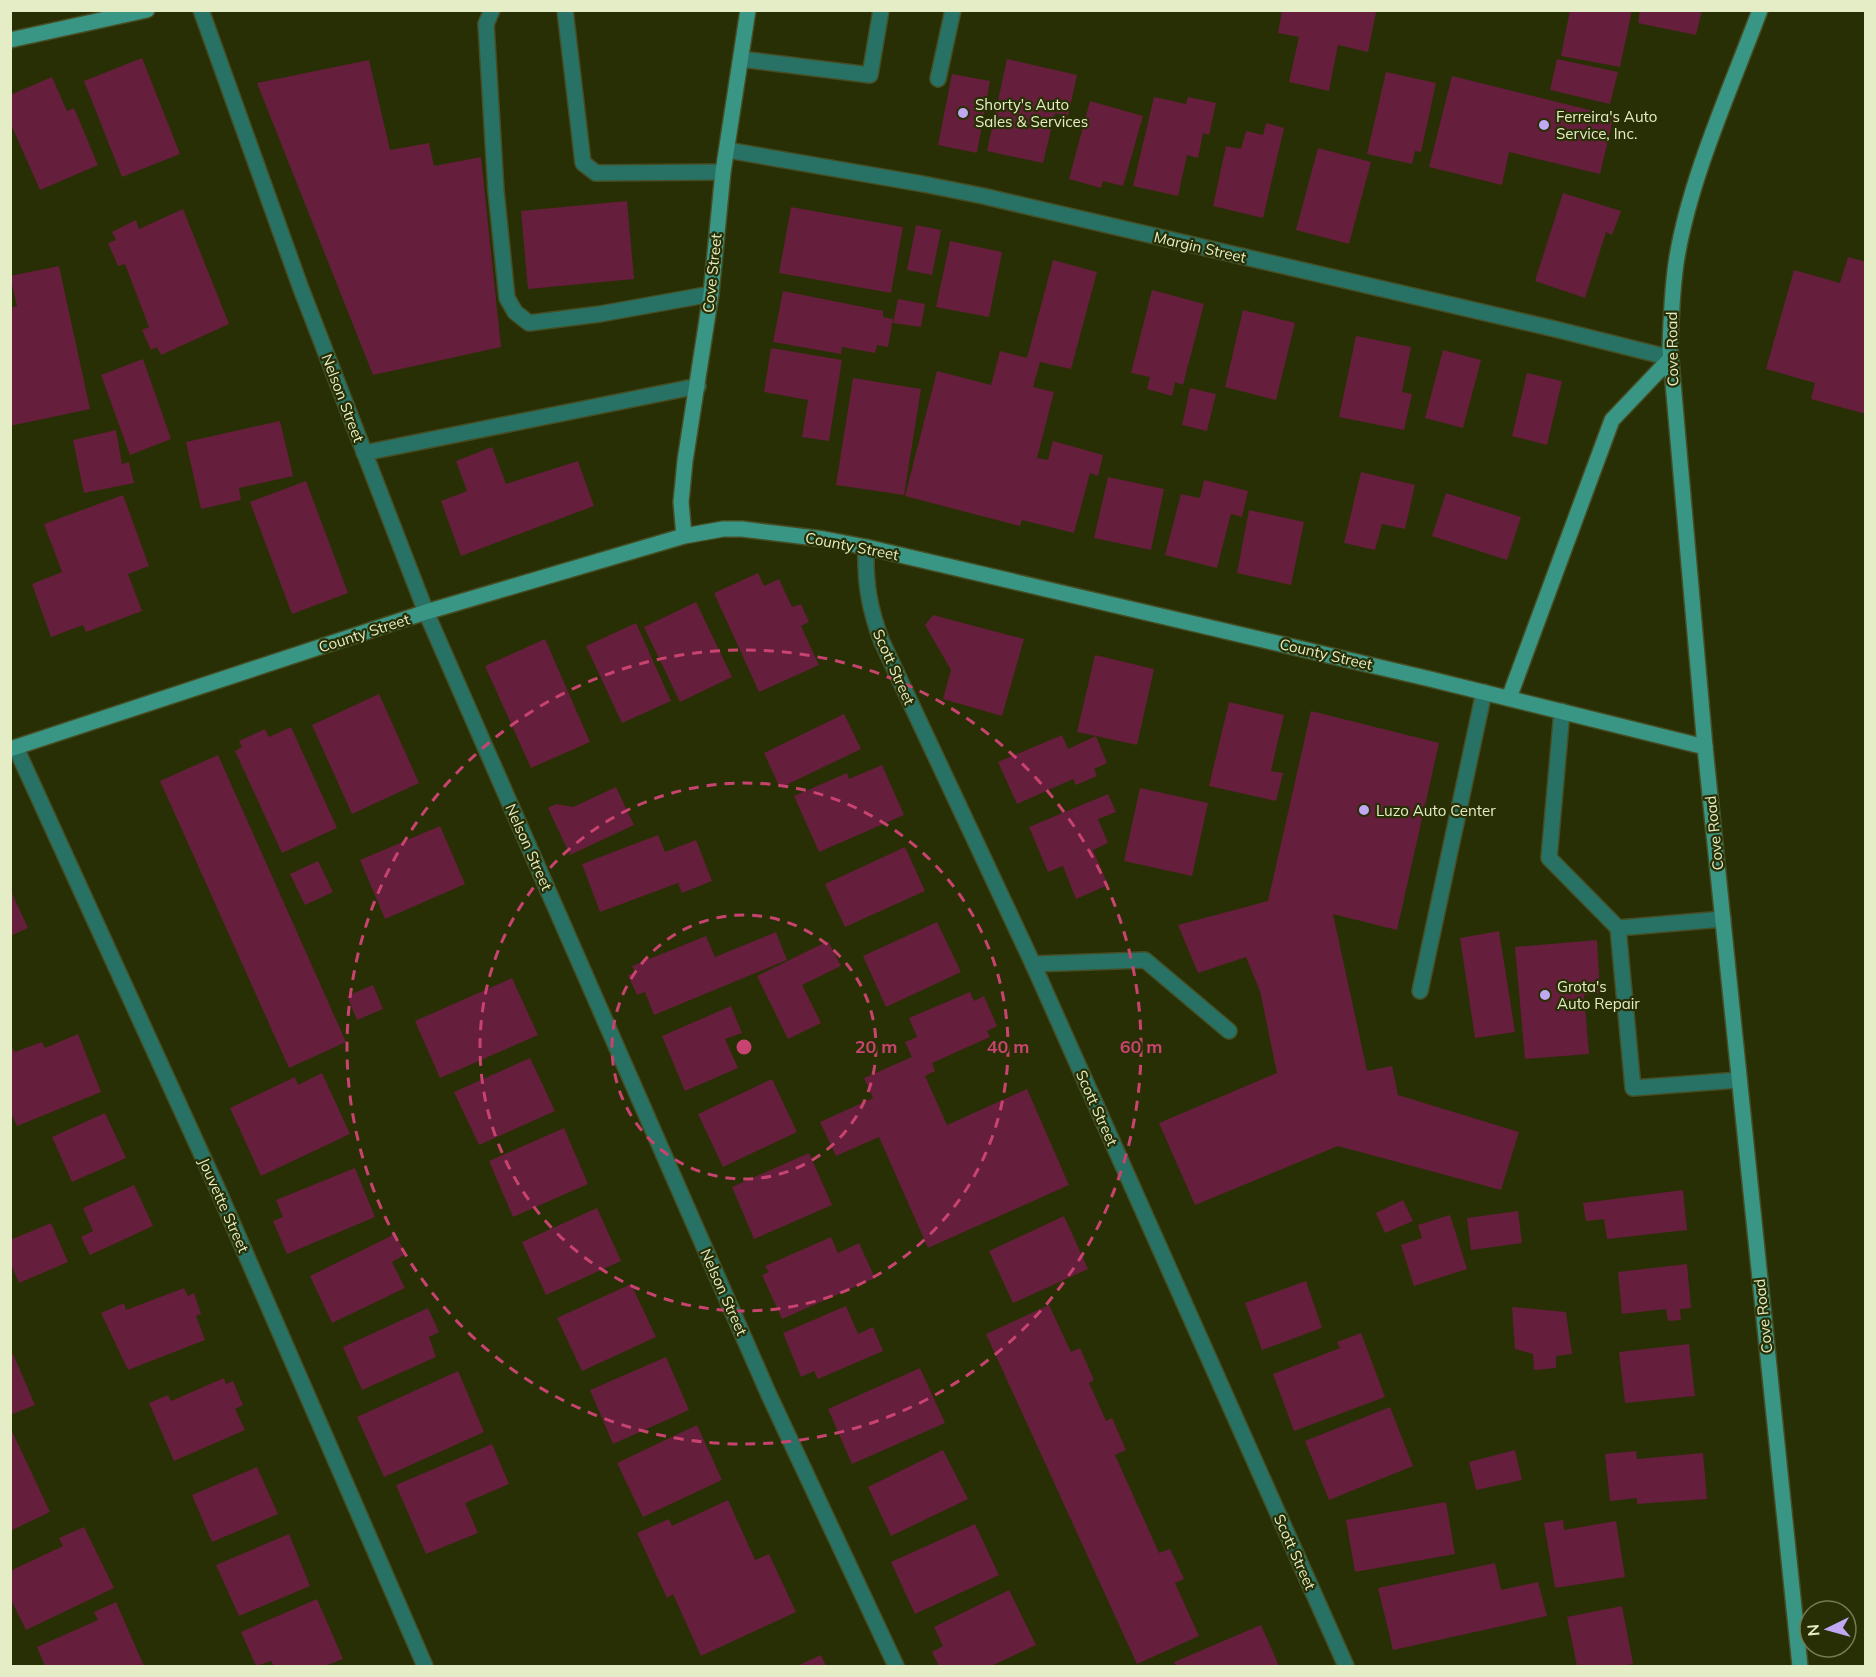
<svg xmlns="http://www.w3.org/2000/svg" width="1876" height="1677" font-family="Mulish,sans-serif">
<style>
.building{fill:#651e3b}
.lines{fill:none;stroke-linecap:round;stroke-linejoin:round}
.lane-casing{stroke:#464d23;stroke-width:18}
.street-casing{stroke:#464d23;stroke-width:18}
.secondary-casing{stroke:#464d23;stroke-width:18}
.lane{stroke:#287265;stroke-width:15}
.street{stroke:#287265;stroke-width:15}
.secondary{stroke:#399685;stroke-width:15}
.ring{fill:none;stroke:#c94370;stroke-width:3;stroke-dasharray:10 8}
.poi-dot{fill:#c0a8f3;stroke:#282f04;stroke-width:2}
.labels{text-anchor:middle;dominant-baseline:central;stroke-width:4.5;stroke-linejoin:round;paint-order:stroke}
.poi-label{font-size:15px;fill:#e4edc6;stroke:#282f04;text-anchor:start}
.street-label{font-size:15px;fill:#e4edc6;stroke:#282f04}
.centre{fill:#c94370;stroke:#282f04;stroke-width:3}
.ring-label{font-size:18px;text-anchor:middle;font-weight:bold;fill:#c94370;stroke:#282f04;stroke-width:4.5;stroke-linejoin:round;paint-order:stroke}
</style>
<rect width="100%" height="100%" fill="#282f04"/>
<g class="building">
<polygon points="1282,10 1376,12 1368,52 1338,45 1329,91 1289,82 1299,37 1278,33"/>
<polygon points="1570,10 1632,10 1620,67 1561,56"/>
<polygon points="1640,10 1702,10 1696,35 1638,23"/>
<polygon points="142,58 180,154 122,177 84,81"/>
<polygon points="1007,59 1077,75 1068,116 1055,113 1043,163 987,151"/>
<polygon points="1557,59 1618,72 1610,104 1550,90"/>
<polygon points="369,60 390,150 429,143 434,166 481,157 501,347 373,375 257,83"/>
<polygon points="1386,72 1436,83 1421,152 1415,151 1412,164 1367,154"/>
<polygon points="952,74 990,81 977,153 938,145"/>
<polygon points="1452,76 1614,116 1600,174 1509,152 1502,185 1429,167"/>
<polygon points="52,77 67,111 74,108 98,165 40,190 10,122 10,95"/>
<polygon points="1154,97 1186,104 1188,97 1216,103 1209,135 1203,133 1198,158 1187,155 1178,196 1133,186"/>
<polygon points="1090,101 1143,116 1123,186 1103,181 1101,188 1069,179"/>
<polygon points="1266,123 1284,128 1263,218 1213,206 1226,146 1241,149 1246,131 1263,135"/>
<polygon points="1318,148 1371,162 1349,244 1296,230"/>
<polygon points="1563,193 1621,211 1612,235 1606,232 1585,298 1535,281"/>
<polygon points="627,201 634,279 528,289 521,211"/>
<polygon points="791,207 903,227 891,293 779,273"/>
<polygon points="183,209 229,324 161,355 157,347 151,350 142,330 149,327 125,264 118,266 108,243 116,240 112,232 136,220 139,229"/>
<polygon points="916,225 941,230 932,275 907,270"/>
<polygon points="950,241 1002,252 989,317 936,307"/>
<polygon points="1848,257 1866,262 1866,414 1811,399 1815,383 1766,369 1794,270 1840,283"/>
<polygon points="1053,260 1097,272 1071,369 1040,362 1033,387 1054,392 1037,458 1048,460 1053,441 1103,455 1098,476 1090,473 1074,533 1022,520 1020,526 905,496 937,371 991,385 1000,351 1027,358"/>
<polygon points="59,266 90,409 10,426 10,308 17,306 10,276"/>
<polygon points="1152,290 1204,304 1183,385 1175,382 1172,396 1147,389 1150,377 1131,373"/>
<polygon points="783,291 883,311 883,317 893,319 888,347 877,345 875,353 842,347 841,354 773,342"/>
<polygon points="898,299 925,304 921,327 893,323"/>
<polygon points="1243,310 1295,323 1276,400 1225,387"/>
<polygon points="1356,336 1411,347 1402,392 1412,394 1404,430 1339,417"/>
<polygon points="771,348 842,360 829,441 802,437 808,400 764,392"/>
<polygon points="1443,350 1481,360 1463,428 1425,418"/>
<polygon points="143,359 171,439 130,455 101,375"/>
<polygon points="1527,373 1562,381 1547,445 1512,436"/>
<polygon points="853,378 921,389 904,495 836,485"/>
<polygon points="1190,388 1216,394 1207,431 1182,425"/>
<polygon points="280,421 293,476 239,488 241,500 201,509 186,442"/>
<polygon points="116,430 122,464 129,462 134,483 84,493 73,440"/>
<polygon points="492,447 506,484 578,461 594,506 461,556 441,501 467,491 456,461"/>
<polygon points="1361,472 1415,485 1405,529 1382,524 1375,550 1344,543"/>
<polygon points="1108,477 1164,489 1151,550 1094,538"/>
<polygon points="1204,480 1248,491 1242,517 1231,514 1217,568 1165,555 1181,494 1200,498"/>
<polygon points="306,481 348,593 292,614 250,502"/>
<polygon points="1446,493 1521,517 1507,560 1432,536"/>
<polygon points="123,495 149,566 128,574 142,611 86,632 83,625 51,637 32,584 62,572 44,524"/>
<polygon points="1249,510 1304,522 1291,585 1237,573"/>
<polygon points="758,573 764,586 779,579 792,607 801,604 809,622 801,626 819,665 759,692 714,593"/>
<polygon points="696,602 732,677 680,702 644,627"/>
<polygon points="933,615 1024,639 1002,716 943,699 951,670 925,625"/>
<polygon points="636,623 671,701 622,723 586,646"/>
<polygon points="545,639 590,742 531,768 485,666"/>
<polygon points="1095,655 1154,669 1137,745 1096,736 1107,763 1094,769 1097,776 1076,785 1073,779 1017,804 998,762 1062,735 1068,749 1096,736 1077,732"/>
<polygon points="379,694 419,783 352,814 312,725"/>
<polygon points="1229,702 1284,715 1271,771 1283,773 1276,801 1209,786"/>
<polygon points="1311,711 1439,743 1397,930 1333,914 1367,1071 1392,1066 1398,1095 1519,1132 1501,1190 1338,1146 1195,1205 1159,1123 1277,1073 1260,991 1246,957 1198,973 1178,925 1268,901"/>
<polygon points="844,714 861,749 780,788 764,753"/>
<polygon points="291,727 337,828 282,853 235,751 242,747 239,741 265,729 269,737"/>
<polygon points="218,755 346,1042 289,1068 160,781"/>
<polygon points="882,765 904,815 819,852 794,796 847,773 849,779"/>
<polygon points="616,787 634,825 570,855 548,808 556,804 573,807"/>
<polygon points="1140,788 1208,803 1192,876 1124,861"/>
<polygon points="1108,794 1116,812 1098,819 1108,843 1093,850 1108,885 1076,899 1063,866 1048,872 1029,827"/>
<polygon points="440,826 465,884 385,919 360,860"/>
<polygon points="658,835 665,852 696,840 712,881 682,893 678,883 600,912 582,864"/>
<polygon points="905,847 925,891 845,927 825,884"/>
<polygon points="318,861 333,892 305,905 290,874"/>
<polygon points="10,889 28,928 10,936"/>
<polygon points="937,922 961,972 886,1007 863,956"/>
<polygon points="1499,931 1515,1032 1475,1038 1460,938"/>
<polygon points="776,932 787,960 654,1015 645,992 637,995 628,975 635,972 632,966 706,936 715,957"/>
<polygon points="1597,940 1600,993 1584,995 1589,1054 1525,1059 1515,947"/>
<polygon points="828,941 841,966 802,985 821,1023 788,1039 757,976"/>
<polygon points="512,978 538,1035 440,1078 415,1021"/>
<polygon points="373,985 383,1009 357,1020 347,996"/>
<polygon points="970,992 974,1001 984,996 997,1026 987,1031 990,1037 932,1063 935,1071 925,1076 947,1125 1027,1089 1069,1185 928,1248 879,1137 836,1156 820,1122 873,1098 864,1078 912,1057 905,1042 917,1037 909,1018"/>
<polygon points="731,1006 742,1033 725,1039 738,1068 685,1091 662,1036"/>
<polygon points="78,1034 101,1092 17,1126 10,1111 10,1044 15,1052 42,1042 45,1048"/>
<polygon points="530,1058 555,1111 479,1145 454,1092"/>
<polygon points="322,1073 350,1134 261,1176 230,1108 295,1077 298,1085"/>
<polygon points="772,1079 797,1132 723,1167 698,1114"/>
<polygon points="105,1113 126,1158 72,1182 52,1137"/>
<polygon points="564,1128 588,1184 513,1217 489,1161"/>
<polygon points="809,1153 832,1205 754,1239 732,1187"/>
<polygon points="355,1168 375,1217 287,1254 273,1221 283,1217 276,1200"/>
<polygon points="134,1185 153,1226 90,1255 81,1237 93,1231 83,1208"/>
<polygon points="1683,1190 1687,1230 1607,1239 1604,1219 1586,1221 1583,1203"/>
<polygon points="1403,1200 1413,1221 1385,1233 1376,1213"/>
<polygon points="597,1208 621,1261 546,1295 522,1242"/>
<polygon points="1518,1211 1522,1243 1471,1250 1467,1218"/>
<polygon points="1450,1215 1467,1269 1414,1286 1401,1245 1422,1238 1418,1225"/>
<polygon points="1064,1216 1088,1269 1013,1303 989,1251"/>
<polygon points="51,1223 68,1262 19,1283 10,1262 10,1240"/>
<polygon points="395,1234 406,1254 392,1262 405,1288 332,1323 310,1276"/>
<polygon points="831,1237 838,1253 859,1243 875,1278 782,1319 762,1275 769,1272 765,1266"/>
<polygon points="1687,1264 1691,1308 1680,1309 1681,1320 1668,1321 1666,1309 1622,1314 1618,1272"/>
<polygon points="1306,1281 1322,1328 1262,1350 1245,1303"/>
<polygon points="631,1284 656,1337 582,1371 557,1318"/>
<polygon points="184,1288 188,1296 194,1293 201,1314 196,1316 205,1340 128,1370 101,1313 124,1303 126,1310"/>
<polygon points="1049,1305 1071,1352 1080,1348 1094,1380 1089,1383 1106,1421 1112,1418 1126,1450 1115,1455 1159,1553 1170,1549 1184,1579 1175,1583 1199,1636 1137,1664 986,1334"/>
<polygon points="846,1306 858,1334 873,1327 883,1351 818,1379 814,1371 801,1377 783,1333"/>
<polygon points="1512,1307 1566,1312 1572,1354 1556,1356 1556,1368 1534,1370 1533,1354 1515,1349"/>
<polygon points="428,1308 439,1332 429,1337 436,1357 362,1390 343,1347"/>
<polygon points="1361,1333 1385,1397 1294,1431 1273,1374 1340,1348 1337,1342"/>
<polygon points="1689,1344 1695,1396 1625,1403 1619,1352"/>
<polygon points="13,1354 35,1405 10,1415 10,1356"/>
<polygon points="666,1357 689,1410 613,1444 590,1390"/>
<polygon points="920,1368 945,1423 852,1464 828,1409"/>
<polygon points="458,1371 484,1432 384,1477 357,1417"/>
<polygon points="224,1378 226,1384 233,1381 243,1405 235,1409 245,1430 174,1461 149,1403 168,1395 171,1401"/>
<polygon points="1390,1407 1413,1466 1329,1500 1305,1441"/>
<polygon points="697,1425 722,1480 643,1517 617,1463"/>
<polygon points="10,1427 50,1512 10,1531"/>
<polygon points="492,1444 509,1484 465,1503 478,1533 426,1554 396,1485"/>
<polygon points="943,1450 968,1499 891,1536 868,1487"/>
<polygon points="1515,1450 1522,1480 1476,1490 1469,1462"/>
<polygon points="1636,1451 1637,1459 1703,1453 1707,1499 1637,1504 1637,1498 1610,1501 1605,1454"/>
<polygon points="257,1467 278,1514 212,1542 192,1495"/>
<polygon points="728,1500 755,1560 769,1554 796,1612 701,1656 673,1594 667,1598 637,1533 669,1519 672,1526"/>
<polygon points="1446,1502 1455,1554 1355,1572 1346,1520"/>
<polygon points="1563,1520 1564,1530 1616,1521 1625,1577 1555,1588 1544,1523"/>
<polygon points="975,1524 999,1575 915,1614 891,1562"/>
<polygon points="84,1527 114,1588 26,1630 10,1598 10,1571 63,1546 59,1538"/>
<polygon points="289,1534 310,1586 239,1616 216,1565"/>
<polygon points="1495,1563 1501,1590 1538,1582 1547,1616 1393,1650 1378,1588"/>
<polygon points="1009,1590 1036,1645 991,1666 939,1666 932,1652 943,1646 934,1627"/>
<polygon points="317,1599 343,1659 325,1666 274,1666 271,1661 256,1666 241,1632"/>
<polygon points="116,1602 144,1666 45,1666 37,1647 98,1620 94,1612"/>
<polygon points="1622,1606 1633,1664 1621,1666 1577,1666 1567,1617"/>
<polygon points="1261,1625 1279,1666 1176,1666 1174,1662"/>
<polygon points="821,1655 826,1666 797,1666"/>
</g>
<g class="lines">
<g class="lane-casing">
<g id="lane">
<polyline points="492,10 486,24 496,191 507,298 515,312 529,323 600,314 711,294"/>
<polyline points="565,10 583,163 596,173 723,172"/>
<polyline points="741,59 870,75 881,10"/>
<polyline points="938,79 953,10"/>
<polyline points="364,453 698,386"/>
<polyline points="1562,711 1549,858 1618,928"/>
<polyline points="1723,919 1618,928 1633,1088 1739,1080"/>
<polyline points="1033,964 1145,960 1229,1031"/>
<polyline points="1420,991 1484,692"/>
</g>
</g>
<g class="street-casing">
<g id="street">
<polyline points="201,10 300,286 426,612 769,1395 896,1666"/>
<polyline points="727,150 923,184 983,196 1559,330 1671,358"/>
<path d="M866 547C865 583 869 608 882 642L1033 964 1346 1666"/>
<polyline points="16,748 217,1188 425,1666"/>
</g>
</g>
<g class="secondary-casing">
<g id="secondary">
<path d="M1760 10C1731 88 1691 175 1677 257 1672 287 1671 318 1670 348L1705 747 1800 1666"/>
<polyline points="10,40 147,10"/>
<polyline points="684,536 681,502 685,461 711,294 723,172 748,10"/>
<polyline points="1509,698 1612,420 1671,358"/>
<polyline points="10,749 426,612 684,536 723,529 742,529 824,539 866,547 1430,679 1705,747"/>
</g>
</g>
<use href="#lane" class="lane"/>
<use href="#street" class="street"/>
<use href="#secondary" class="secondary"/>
</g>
<g class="ring">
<circle cx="744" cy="1047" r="132"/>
<circle cx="744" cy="1047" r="264"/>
<circle cx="744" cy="1047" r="397"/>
</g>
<g class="poi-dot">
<circle cx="963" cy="113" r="6"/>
<circle cx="1544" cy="125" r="6"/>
<circle cx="1364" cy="810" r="6"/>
<circle cx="1545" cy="995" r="6"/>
</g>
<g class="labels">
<g class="poi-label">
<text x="975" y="104">Shorty's Auto<tspan x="975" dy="17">Sales &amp; Services</tspan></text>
<text x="1556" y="116">Ferreira's Auto<tspan x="1556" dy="17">Service, Inc.</tspan></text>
<text x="1376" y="810">Luzo Auto Center</text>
<text x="1557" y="986">Grota's<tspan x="1557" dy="17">Auto Repair</tspan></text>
</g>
<g class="street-label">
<text transform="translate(1200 247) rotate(13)">Margin Street</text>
<text transform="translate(712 273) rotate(-84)">Cove Street</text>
<text transform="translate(1672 349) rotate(-91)">Cove Road</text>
<text transform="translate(343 398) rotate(69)">Nelson Street</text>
<text transform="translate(852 546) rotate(11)">County Street</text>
<text transform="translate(364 633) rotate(-18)">County Street</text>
<text transform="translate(1326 654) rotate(13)">County Street</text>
<text transform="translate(894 667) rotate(66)">Scott Street</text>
<text transform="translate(1714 833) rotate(-96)">Cove Road</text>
<text transform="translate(529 847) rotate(66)">Nelson Street</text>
<text transform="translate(1097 1108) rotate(66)">Scott Street</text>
<text transform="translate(224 1205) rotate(66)">Jouvette Street</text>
<text transform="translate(724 1292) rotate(66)">Nelson Street</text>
<text transform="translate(1763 1316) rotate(-96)">Cove Road</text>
<text transform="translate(1295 1552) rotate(66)">Scott Street</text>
</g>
</g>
<circle cx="744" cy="1047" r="9" class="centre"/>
<g class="ring-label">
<text x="876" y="1053">20 m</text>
<text x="1008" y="1053">40 m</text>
<text x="1141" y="1053">60 m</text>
</g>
<rect width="1876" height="1677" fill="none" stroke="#e4edc6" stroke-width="24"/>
<g transform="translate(1828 1629) rotate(265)"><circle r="28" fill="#282f04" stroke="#737b52" stroke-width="1.5"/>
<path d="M0-4.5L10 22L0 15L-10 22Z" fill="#c0a8f3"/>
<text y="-9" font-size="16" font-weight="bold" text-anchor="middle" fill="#e4edc6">N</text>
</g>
</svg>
